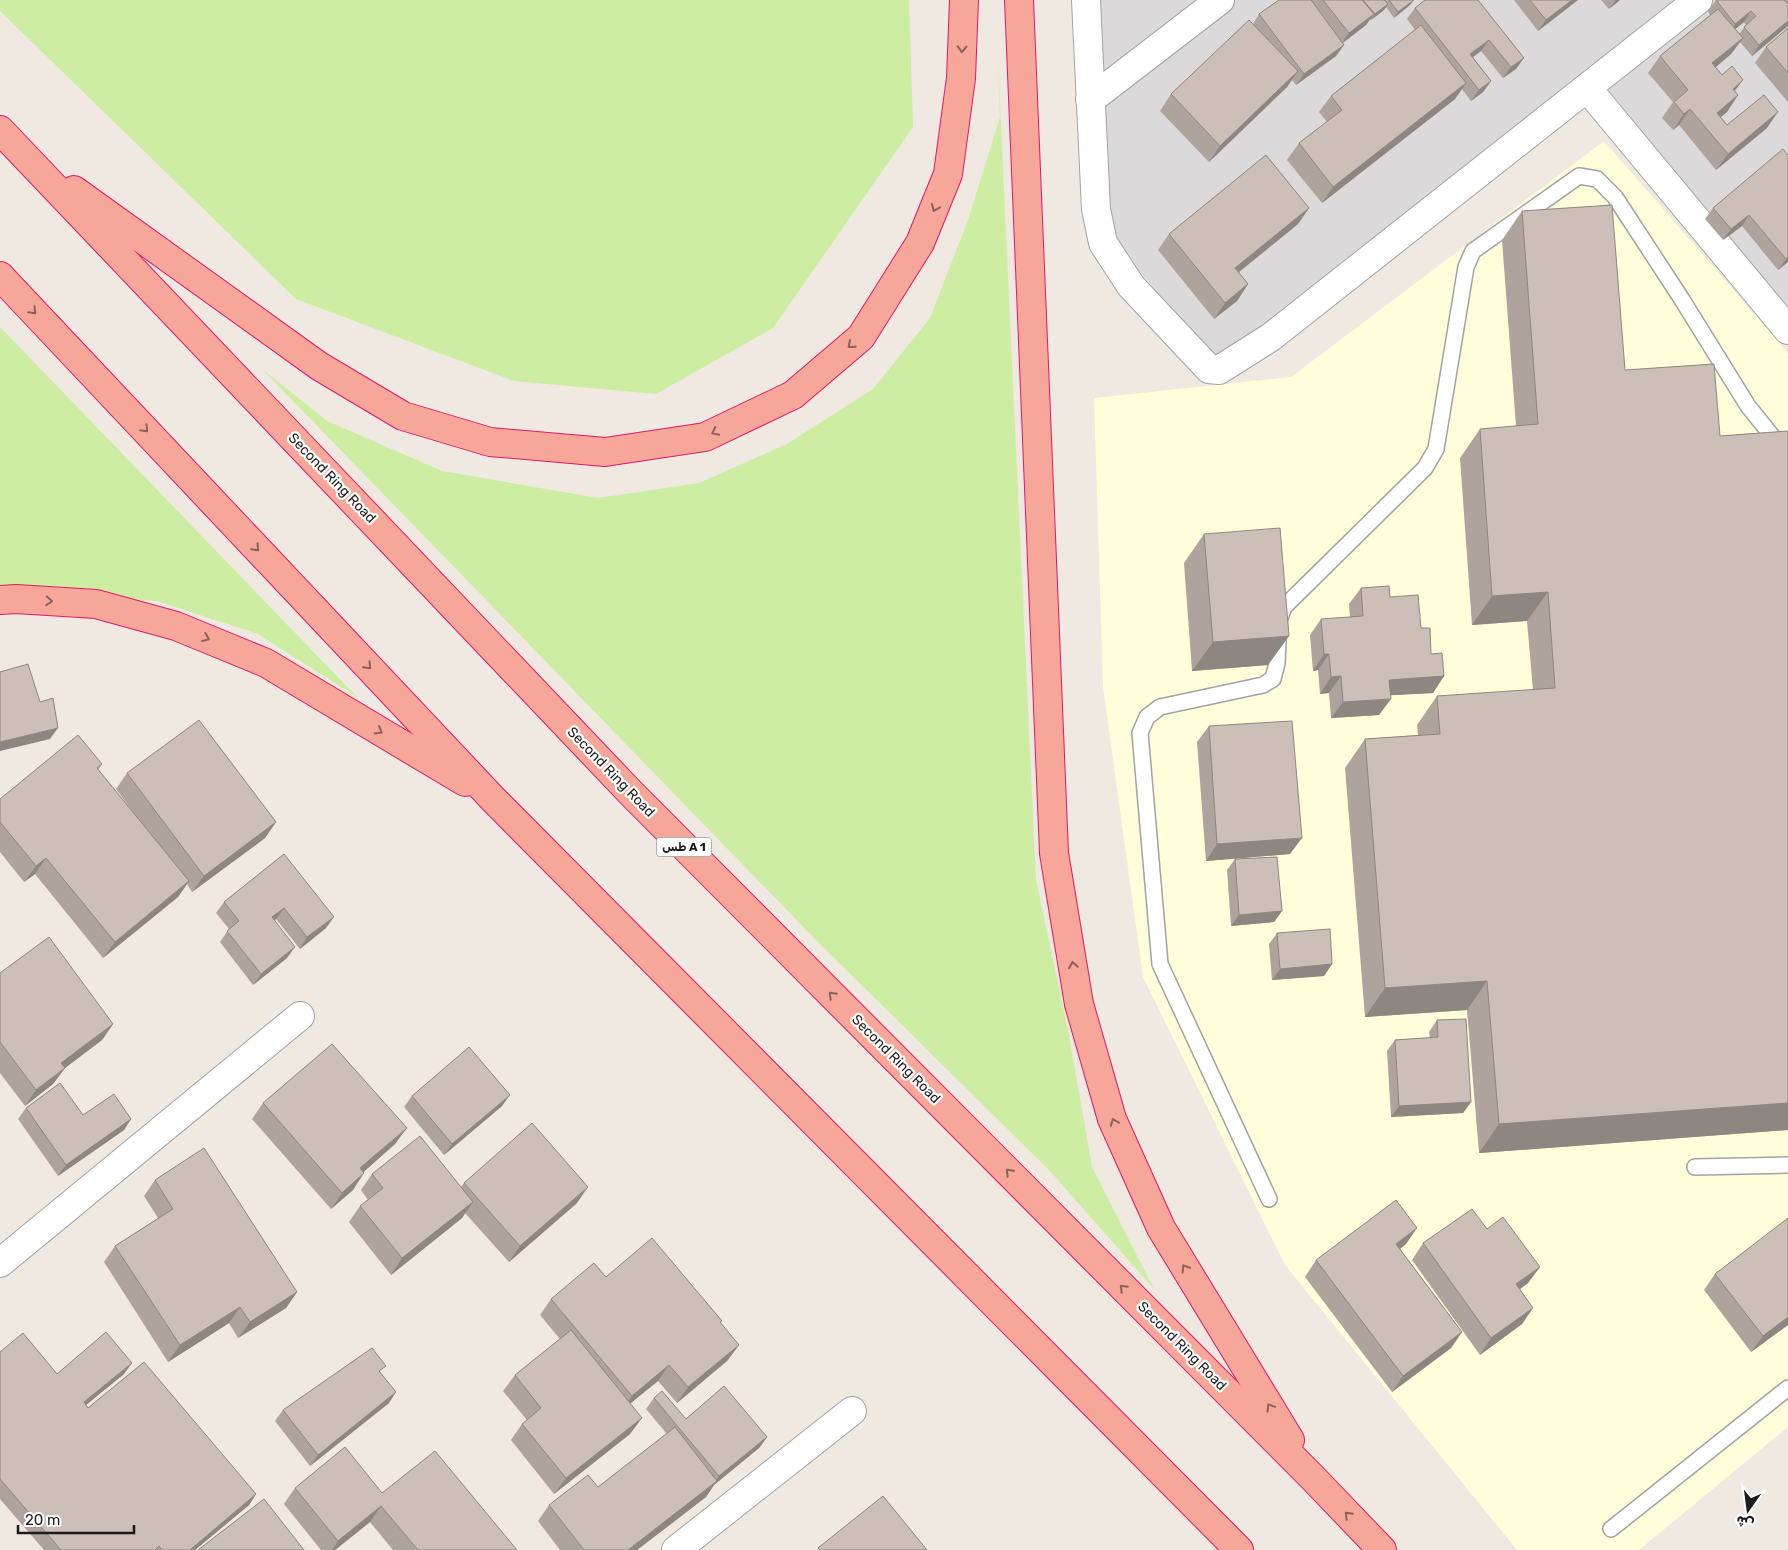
<svg xmlns="http://www.w3.org/2000/svg" width="1788" height="1550" font-family="Rubik,'Noto Naskh Arabic',sans-serif">
<style>
.residential{fill:#dbd9d9}
.education{fill:#fffdda}
.grass{fill:#cceda2}
.lines{fill:none;stroke-linecap:round;stroke-linejoin:round}
.service-casing{stroke:#a3a3a3;stroke-width:18}
.minor-casing{stroke:#a3a3a3;stroke-width:30}
.trunk-casing{stroke:#e41769;stroke-width:30}
.service{stroke:#fff;stroke-width:15}
.minor{stroke:#fff;stroke-width:28}
.trunk{stroke:#f6a799;stroke-width:28}
.wall{fill:#afa49d;fill-rule:evenodd}
.shaded-wall{fill:#8e8680}
.building{fill:#cbbfb7;stroke:#8e8680}
.oneway{stroke:#89625a}
.labels{text-anchor:middle;dominant-baseline:central;stroke-width:4.5;stroke-linejoin:round;paint-order:stroke}
.shield{fill:#fff;stroke:#606060;stroke-width:1}
.shield-label{font-size:12px;font-weight:bold;fill:#1c1c1c}
.street-label{font-size:14px;fill:#1c1c1c;stroke:#fff}
</style>
<rect width="100%" height="100%" fill="#efe9e1"/>
<polygon class="residential" points="1100,0 1788,0 1788,329 1587,87 1216,362 1109,235"/>
<polygon class="education" points="1604,141 1788,353 1788,1427 1639,1550 1517,1550 1285,1265 1143,977 1103,687 1094,398 1291,377"/>
<g class="grass">
<polygon points="0,0 909,0 913,127 773,328 656,394 514,381 296,299 0,11"/>
<polygon points="997,40 1036,880 1068,1030 1092,1167 1154,1289 1050,1171 815,939 262,369 327,421 442,471 598,498 699,483 787,444 873,389 930,318 968,220 1000,117"/>
<polygon points="0,327 357,697 258,634 157,601 0,590"/>
</g>
<g class="lines">
<g class="service-casing">
<g id="service">
<polyline points="1695,1167 1788,1165"/>
<polyline points="1269,1199 1160,964 1140,733 1147,717 1160,707 1263,685 1273,679 1277,663 1279,621 1284,607 1425,468 1436,449 1466,267 1473,251 1579,176 1597,179 1615,197 1681,298 1748,406 1788,456"/>
<polyline points="1611,1529 1788,1388"/>
</g>
</g>
<g class="minor-casing">
<g id="minor">
<polyline points="1086,0 1096,209 1103,243 1131,286 1209,369 1219,370 1271,337 1698,0"/>
<polyline points="1587,88 1788,330"/>
<polyline points="1090,100 1220,0"/>
<polyline points="0,1263 300,1016"/>
<polyline points="676,1550 852,1411"/>
</g>
</g>
<g class="trunk-casing">
<g id="trunk">
<polyline points="1019,0 1054,853 1079,1004 1112,1119 1161,1228 1290,1440"/>
<polyline points="0,130 630,792 1313,1478 1382,1550"/>
<polyline points="74,190 319,366 403,416 490,442 605,452 705,437 793,395 861,337 920,243 948,174 961,78 964,0"/>
<polyline points="0,276 493,799 1239,1550"/>
<polyline points="0,600 16,599 96,604 176,626 266,663 465,782"/>
</g>
</g>
<use href="#service" class="service"/>
<use href="#minor" class="minor"/>
<use href="#trunk" class="trunk"/>
</g>
<g class="wall">
<polygon points="1279,0 1414,0 1410,5 1394,18 1386,7 1384,10 1371,20 1370,19 1366,25 1343,43 1336,56 1296,85 1292,80 1287,87 1209,162 1160,111 1171,94 1253,24 1259,14"/>
<polygon points="1478,0 1516,69 1503,78 1481,51 1473,57 1491,81 1483,92 1471,101 1462,89 1455,99 1322,203 1287,160 1299,143 1327,122 1319,112 1331,96 1415,30 1407,19 1415,8"/>
<polygon points="1514,0 1578,0 1538,31"/>
<polygon points="1601,0 1620,0 1609,9"/>
<path d="M1716 0H1788V26L1752 56 1740 42 1731 54 1715 68 1738 95 1727 112 1721 117 1727 125 1767 128 1716 170 1679 125 1673 130 1662 118 1673 102 1648 73 1660 56 1710 15 1708 11ZM1744 22 1746 25 1739 34 1735 29Z"/>
<polygon points="1788,28 1788,102 1755,63 1766,47"/>
<polygon points="1788,155 1788,262 1778,270 1742,226 1723,240 1705,219 1713,208"/>
<polygon points="1309,208 1298,224 1239,272 1248,284 1237,301 1214,319 1158,250 1169,234"/>
<polygon points="1522,211 1625,370 1720,436 1788,431 1788,1130 1479,1153 1467,1010 1365,1017 1345,768 1365,739 1418,735 1417,725 1437,696 1533,690 1527,621 1472,625 1460,458 1480,429 1516,426 1502,240"/>
<polygon points="1204,534 1268,665 1192,671 1184,563"/>
<polygon points="1361,588 1390,597 1421,628 1431,654 1444,676 1433,693 1390,695 1379,715 1331,718 1329,693 1320,694 1318,670 1313,671 1310,635 1321,619 1350,617 1349,604"/>
<polygon points="1209,726 1290,854 1206,861 1197,742"/>
<polygon points="102,764 98,770 136,816 116,789 127,773 276,822 265,838 192,892 187,884 178,897 103,958 35,874 24,882 0,852 0,799"/>
<polygon points="284,854 326,928 300,949 276,919 275,921 287,958 253,985 220,942 229,929 216,913 224,902"/>
<polygon points="1235,859 1282,911 1274,922 1231,926 1227,870"/>
<polygon points="1277,933 1332,964 1324,976 1272,980 1269,944"/>
<polygon points="0,973 113,1024 102,1040 65,1068 53,1084 25,1106 0,1073"/>
<polygon points="1437,1020 1471,1102 1463,1113 1391,1117 1387,1051 1395,1040 1430,1038 1429,1032"/>
<polygon points="412,1096 502,1106 444,1155 404,1107"/>
<polygon points="263,1103 395,1144 363,1172 353,1190 331,1209 252,1119"/>
<polygon points="26,1108 83,1115 131,1119 124,1130 58,1176 18,1119"/>
<polygon points="372,1174 461,1187 464,1183 577,1203 509,1262 465,1213 462,1218 391,1275 349,1222 360,1206 368,1200 361,1190"/>
<polygon points="155,1180 297,1292 286,1308 238,1338 229,1323 168,1362 104,1262 115,1246 158,1218 144,1196"/>
<polygon points="1487,1229 1528,1283 1520,1289 1533,1308 1522,1324 1480,1355 1412,1260 1423,1243"/>
<polygon points="1406,1244 1400,1249 1462,1332 1451,1348 1392,1392 1305,1277 1316,1260"/>
<polygon points="1715,1274 1788,1325 1751,1352 1704,1290"/>
<polygon points="606,1277 720,1323 739,1345 727,1361 677,1403 658,1381 630,1403 630,1434 554,1494 511,1440 522,1424 527,1420 503,1391 515,1375 560,1339 540,1315 551,1299"/>
<polygon points="0,1352 57,1374 124,1374 86,1405 88,1408 256,1494 249,1505 195,1550 44,1550 0,1499"/>
<polygon points="380,1373 389,1403 310,1466 275,1421 283,1410"/>
<polygon points="654,1398 686,1419 767,1437 759,1448 714,1485 706,1497 637,1550 560,1550 538,1521 549,1505 598,1487 667,1434 646,1409"/>
<polygon points="295,1488 382,1493 517,1550 393,1550 370,1522 335,1550 321,1550 284,1504"/>
</g>
<g class="shaded-wall">
<polygon points="1414,0 1410,5 1394,18 1398,12"/>
<polygon points="1572,0 1578,0 1538,31 1546,20"/>
<polygon points="1616,0 1620,0 1609,9"/>
<polygon points="1388,4 1384,10 1371,20 1375,14"/>
<polygon points="1751,11 1744,22 1728,35 1735,24"/>
<polygon points="1374,14 1366,25 1341,44 1349,33"/>
<polygon points="1788,21 1788,26 1752,56 1759,45"/>
<polygon points="1743,38 1731,54 1700,80 1712,63"/>
<polygon points="1489,40 1481,51 1462,65 1470,54"/>
<polygon points="1344,45 1336,56 1296,85 1304,74"/>
<polygon points="1524,58 1516,69 1503,78 1511,67"/>
<polygon points="1298,71 1287,87 1209,162 1220,146"/>
<polygon points="1743,80 1731,96 1733,89"/>
<polygon points="1491,81 1483,92 1471,101 1479,90"/>
<polygon points="1466,83 1455,99 1322,203 1333,187"/>
<polygon points="1738,95 1727,112 1706,129 1717,113"/>
<polygon points="1690,109 1679,125 1673,130 1684,114"/>
<polygon points="1778,112 1767,128 1716,170 1728,154"/>
<polygon points="1309,208 1298,224 1224,284 1235,268"/>
<polygon points="1749,215 1742,226 1723,240 1731,229"/>
<polygon points="1788,257 1788,262 1778,270 1786,259"/>
<polygon points="1248,284 1237,301 1214,319 1225,303"/>
<polygon points="1548,592 1527,621 1472,625 1492,596"/>
<polygon points="1289,636 1268,665 1192,671 1213,642"/>
<polygon points="1324,654 1329,654 1318,670 1313,671"/>
<polygon points="1341,676 1329,693 1320,694 1331,677"/>
<polygon points="1444,676 1433,693 1378,696 1389,680"/>
<polygon points="1391,699 1379,715 1331,718 1343,702"/>
<polygon points="58,728 50,739 0,751 0,742"/>
<polygon points="276,822 265,838 192,892 204,876"/>
<polygon points="1302,838 1290,854 1206,861 1217,844"/>
<polygon points="46,858 35,874 24,882 36,866"/>
<polygon points="189,881 178,897 103,958 115,942"/>
<polygon points="284,908 276,919 264,928 272,917"/>
<polygon points="1282,911 1274,922 1231,926 1239,915"/>
<polygon points="334,917 326,928 300,949 307,937"/>
<polygon points="295,947 287,958 253,985 261,974"/>
<polygon points="1332,964 1324,976 1272,980 1280,969"/>
<polygon points="1487,981 1467,1010 1365,1017 1385,988"/>
<polygon points="113,1024 102,1040 65,1068 53,1084 25,1106 36,1090 61,1063"/>
<polygon points="510,1095 502,1106 444,1155 452,1144"/>
<polygon points="1471,1102 1463,1113 1391,1117 1399,1106"/>
<polygon points="1788,1103 1788,1130 1479,1153 1499,1124"/>
<polygon points="131,1119 124,1130 58,1176 66,1165"/>
<polygon points="407,1128 395,1144 349,1185 360,1168"/>
<polygon points="364,1173 353,1190 331,1209 342,1193"/>
<polygon points="588,1187 577,1203 509,1262 520,1246"/>
<polygon points="473,1202 462,1218 391,1275 402,1258"/>
<polygon points="1417,1228 1406,1244 1385,1260 1396,1244"/>
<polygon points="1540,1267 1528,1283 1505,1300 1516,1284"/>
<polygon points="297,1292 286,1308 238,1338 250,1322"/>
<polygon points="240,1307 229,1323 168,1362 180,1345"/>
<polygon points="1533,1308 1522,1324 1480,1355 1491,1338"/>
<polygon points="1788,1317 1788,1325 1751,1352 1763,1336"/>
<polygon points="1462,1332 1451,1348 1392,1392 1403,1376"/>
<polygon points="739,1345 727,1361 677,1403 688,1387"/>
<polygon points="132,1363 124,1374 76,1413 84,1402"/>
<polygon points="669,1365 658,1381 620,1412 632,1396"/>
<polygon points="396,1392 389,1403 310,1466 318,1455"/>
<polygon points="642,1418 630,1434 554,1494 566,1478"/>
<polygon points="767,1437 759,1448 714,1485 706,1497 637,1550 628,1550 715,1482 719,1476"/>
<polygon points="256,1494 249,1505 195,1550 190,1550"/>
<polygon points="381,1506 370,1522 335,1550 332,1550 338,1541"/>
</g>
<g class="building">
<polygon points="1279,0 1311,0 1344,45 1304,74 1259,14"/>
<polygon points="1323,0 1362,0 1374,14 1349,33"/>
<polygon points="1363,0 1384,0 1388,4 1375,14"/>
<polygon points="1389,0 1414,0 1398,12"/>
<polygon points="1425,0 1478,0 1524,58 1511,67 1489,40 1470,54 1491,81 1479,90 1415,8"/>
<polygon points="1530,0 1572,0 1546,20"/>
<polygon points="1716,0 1784,0 1788,4 1788,21 1759,45 1744,27 1756,16 1751,11 1735,24"/>
<polygon points="1718,9 1743,38 1712,63 1722,75 1732,66 1743,80 1733,89 1738,95 1717,113 1727,125 1764,95 1778,112 1728,154 1690,109 1684,114 1674,102 1688,90 1660,56"/>
<polygon points="1249,20 1298,71 1220,146 1171,94"/>
<polygon points="1421,25 1466,83 1333,187 1299,143 1342,110 1331,96"/>
<polygon points="1788,28 1788,73 1766,47"/>
<polygon points="1783,149 1788,155 1788,257 1786,259 1749,215 1731,229 1713,208"/>
<polygon points="1266,155 1309,208 1235,268 1248,284 1225,303 1169,234"/>
<polygon points="1612,205 1625,370 1714,364 1720,436 1788,431 1788,1103 1499,1124 1487,981 1385,988 1365,739 1440,734 1437,696 1555,688 1548,592 1492,596 1480,429 1538,424 1522,211"/>
<polygon points="1280,528 1289,636 1213,642 1204,534"/>
<polygon points="1389,586 1390,597 1418,595 1421,628 1430,628 1431,654 1442,653 1444,676 1389,680 1391,699 1343,702 1341,676 1331,677 1329,654 1324,654 1321,619 1363,616 1361,588"/>
<polygon points="28,664 40,702 53,698 58,728 0,742 0,672"/>
<polygon points="199,720 276,822 204,876 127,773"/>
<polygon points="1292,721 1302,838 1217,844 1209,726"/>
<polygon points="78,735 102,764 97,768 189,881 115,942 46,858 36,866 0,822 0,799"/>
<polygon points="284,854 334,917 307,937 284,908 272,917 295,947 261,974 227,931 239,921 224,902"/>
<polygon points="1277,857 1282,911 1239,915 1235,859"/>
<polygon points="1330,929 1332,964 1280,969 1277,933"/>
<polygon points="49,937 113,1024 61,1063 65,1068 36,1090 0,1042 0,973"/>
<polygon points="1466,1019 1471,1102 1399,1106 1395,1040 1438,1037 1437,1020"/>
<polygon points="332,1044 407,1128 360,1168 364,1173 342,1193 263,1103"/>
<polygon points="469,1047 510,1095 452,1144 412,1096"/>
<polygon points="60,1083 83,1115 114,1094 131,1119 66,1165 26,1108"/>
<polygon points="532,1123 588,1187 520,1246 464,1183"/>
<polygon points="420,1136 473,1202 402,1258 360,1206 383,1188 372,1174"/>
<polygon points="204,1148 297,1292 250,1322 240,1307 180,1345 115,1246 173,1209 155,1180"/>
<polygon points="1396,1200 1417,1228 1396,1244 1462,1332 1403,1376 1316,1260"/>
<polygon points="1472,1209 1487,1229 1503,1217 1540,1267 1516,1284 1533,1308 1491,1338 1423,1243"/>
<polygon points="1788,1218 1788,1317 1763,1336 1715,1274"/>
<polygon points="652,1238 722,1321 720,1322 739,1345 688,1387 669,1365 632,1396 551,1299 594,1263 606,1277"/>
<polygon points="571,1330 642,1418 566,1478 522,1424 541,1408 515,1375"/>
<polygon points="106,1332 132,1363 84,1402 88,1408 144,1362 256,1494 190,1550 162,1550 159,1546 155,1550 61,1550 0,1479 0,1352 23,1333 57,1374"/>
<polygon points="372,1348 386,1366 379,1371 396,1392 318,1455 283,1410"/>
<polygon points="724,1386 767,1437 719,1476 654,1398 662,1391 686,1419"/>
<polygon points="675,1427 717,1481 628,1550 584,1550 549,1505 588,1475 598,1487"/>
<polygon points="345,1447 382,1493 435,1451 517,1550 418,1550 381,1506 338,1541 295,1488"/>
<polygon points="883,1496 927,1550 820,1550 818,1548"/>
<polygon points="264,1499 304,1550 198,1550"/>
</g>
<defs><path id="oneway-chevron" d="M-2-3.5L2.5 0L-2 3.5" fill="none" stroke-width="1.6" stroke-linecap="round" stroke-linejoin="round" transform="scale(1.25)"/></defs>
<g class="oneway">
<use href="#oneway-chevron" transform="translate(962 49) rotate(92)"/>
<use href="#oneway-chevron" transform="translate(935 208) rotate(112)"/>
<use href="#oneway-chevron" transform="translate(33 311) rotate(47)"/>
<use href="#oneway-chevron" transform="translate(851 345) rotate(139)"/>
<use href="#oneway-chevron" transform="translate(145 429) rotate(47)"/>
<use href="#oneway-chevron" transform="translate(715 432) rotate(154)"/>
<use href="#oneway-chevron" transform="translate(256 548) rotate(47)"/>
<use href="#oneway-chevron" transform="translate(49 601) rotate(4)"/>
<use href="#oneway-chevron" transform="translate(206 638) rotate(22)"/>
<use href="#oneway-chevron" transform="translate(368 666) rotate(47)"/>
<use href="#oneway-chevron" transform="translate(379 731) rotate(31)"/>
<use href="#oneway-chevron" transform="translate(1073 965) rotate(-99)"/>
<use href="#oneway-chevron" transform="translate(832 995) rotate(-135)"/>
<use href="#oneway-chevron" transform="translate(1114 1122) rotate(-111)"/>
<use href="#oneway-chevron" transform="translate(1009 1172) rotate(-135)"/>
<use href="#oneway-chevron" transform="translate(1185 1268) rotate(-122)"/>
<use href="#oneway-chevron" transform="translate(1123 1288) rotate(-135)"/>
<use href="#oneway-chevron" transform="translate(1270 1407) rotate(-121)"/>
<use href="#oneway-chevron" transform="translate(1348 1515) rotate(-134)"/>
</g>
<g class="labels">
<rect class="shield" x="656.5" y="837.5" width="55" height="19" rx="4"/>
<g class="shield-label">
<text x="684" y="847">طس A 1</text>
</g>
<g class="street-label">
<text transform="translate(332 478) rotate(46)">Second Ring Road</text>
<text transform="translate(611 772) rotate(46)">Second Ring Road</text>
<text transform="translate(896 1059) rotate(45)">Second Ring Road</text>
<text transform="translate(1182 1346) rotate(45)">Second Ring Road</text>
</g>
</g>
<g transform="translate(1748 1510) rotate(194)" stroke="#ffffff" stroke-width="4" paint-order="stroke">
<path d="M0-4L9 19L0 12L-9 19Z" fill="#1c1c1c"/>
<text y="-8" font-size="14" font-weight="bold" text-anchor="middle" fill="#1c1c1c">ش</text>
</g>
<path d="M18 1525v8h116v-8" fill="none" stroke="#1c1c1c" stroke-width="2.5"/>
<text x="25" y="1525" font-size="15" fill="#1c1c1c" stroke="#ffffff" stroke-width="4" paint-order="stroke">20 m</text>
</svg>
